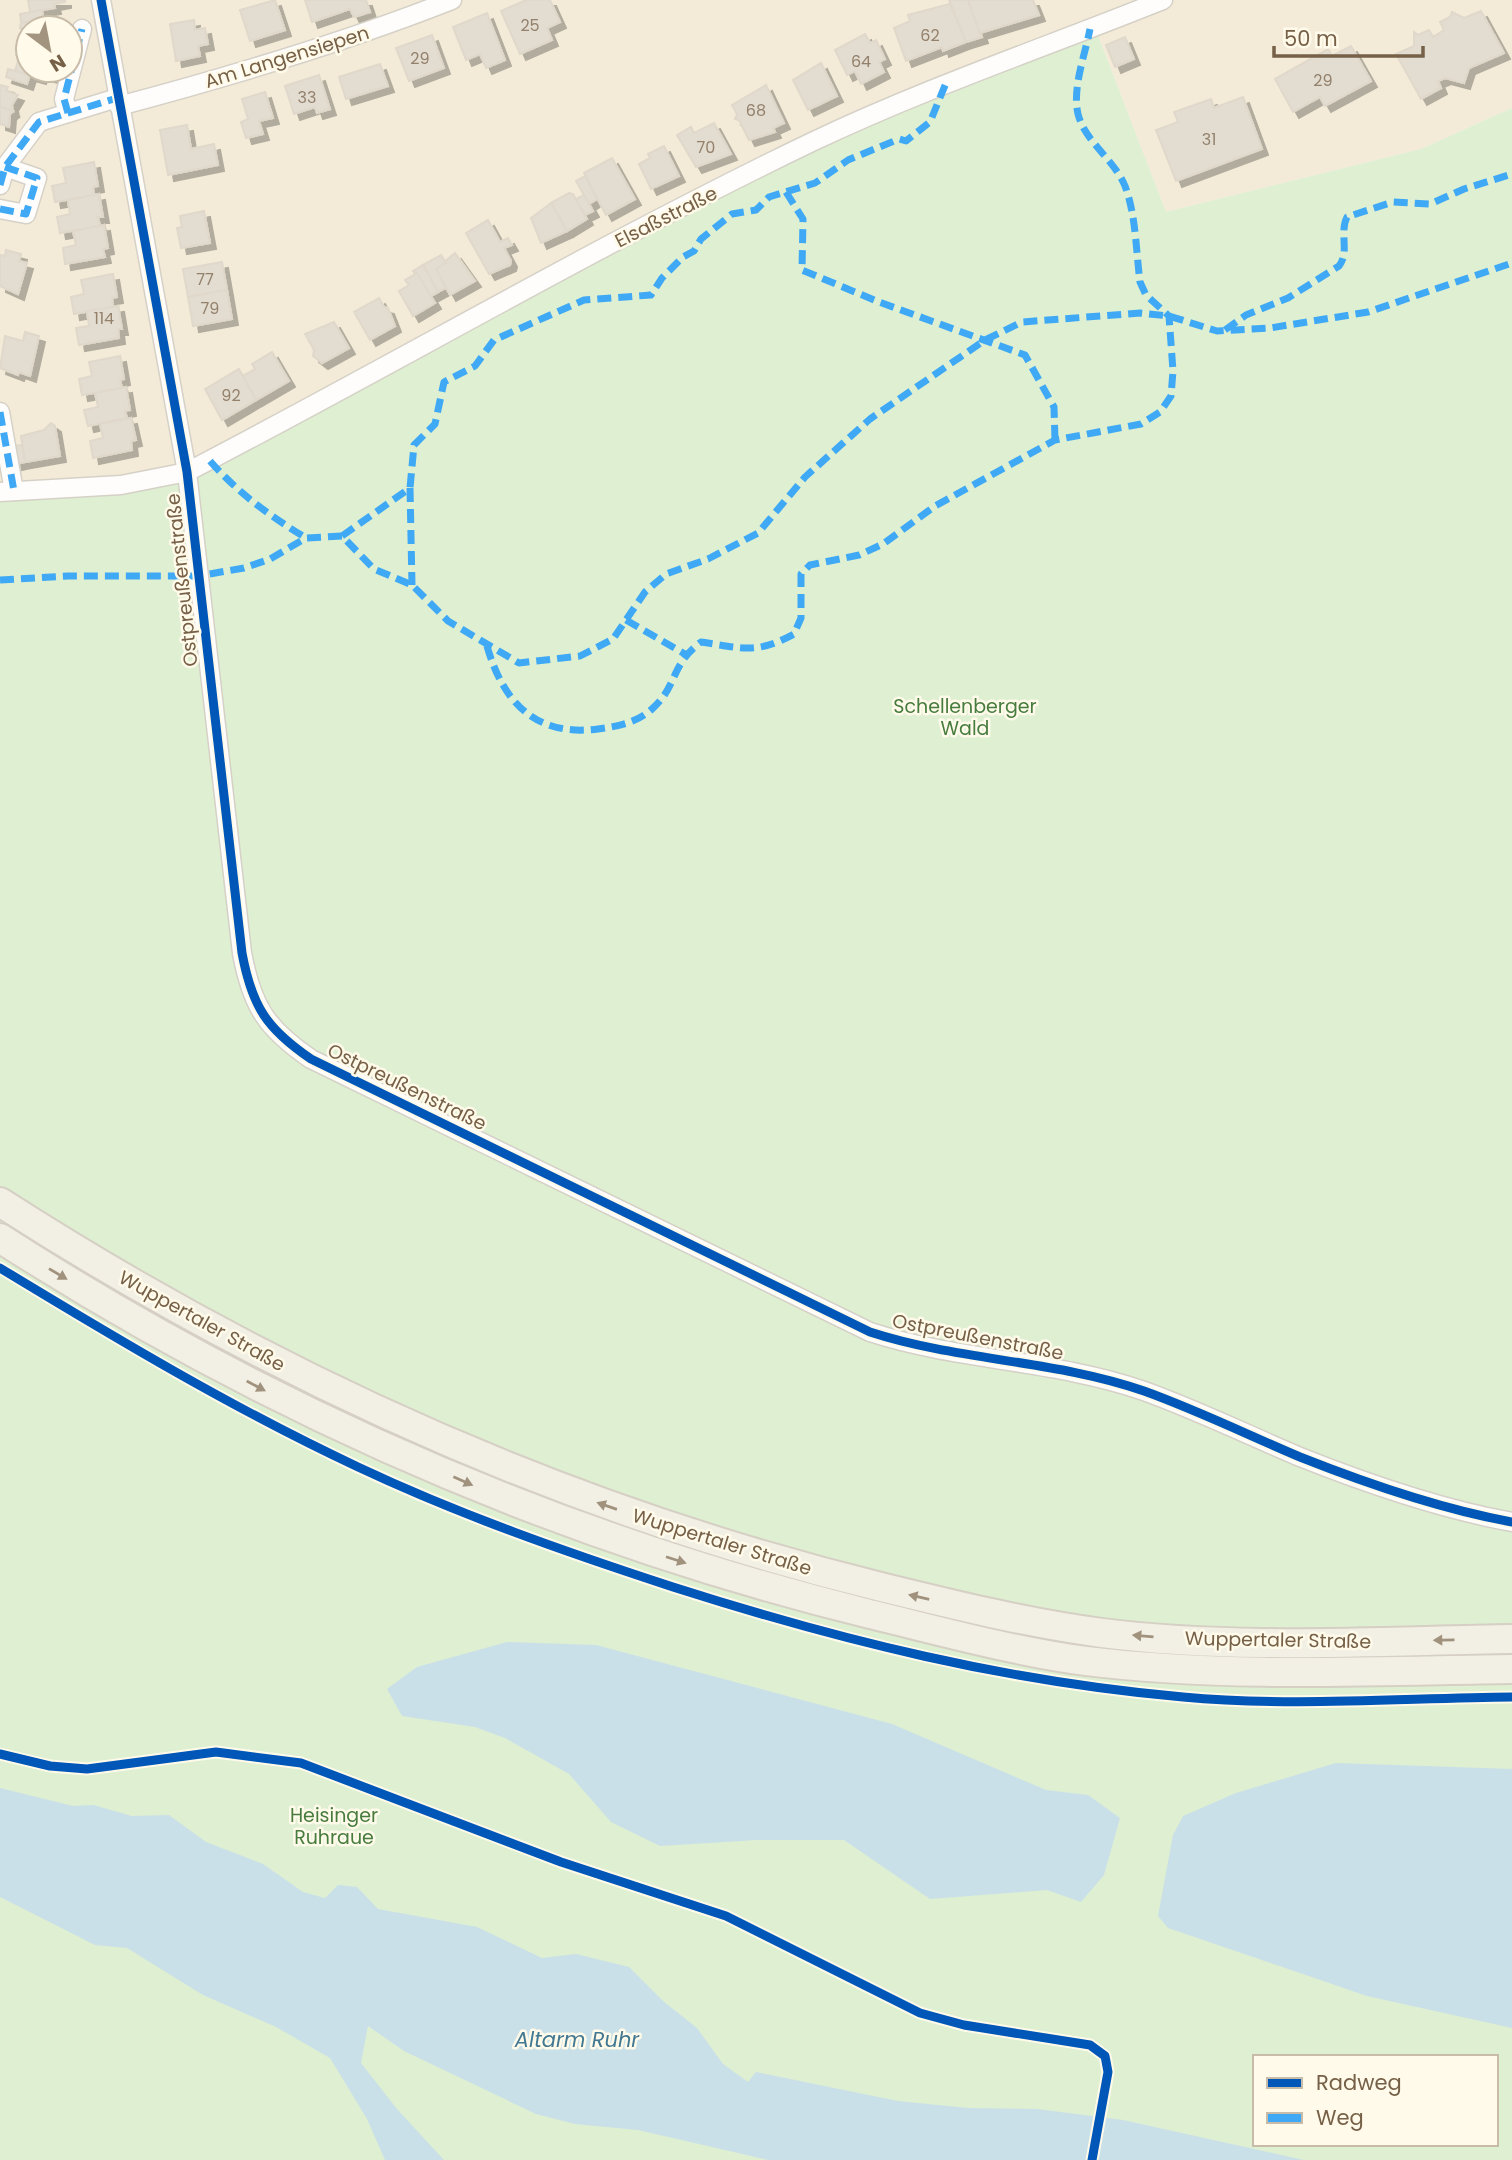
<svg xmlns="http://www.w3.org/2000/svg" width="1512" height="2160" font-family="Poppins,sans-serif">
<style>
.residential{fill:#f3ebd8;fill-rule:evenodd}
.green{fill:#deefd2;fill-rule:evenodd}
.water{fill:#cae0e8}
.building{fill:#e3dcd0;stroke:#e0d8ca;stroke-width:2;filter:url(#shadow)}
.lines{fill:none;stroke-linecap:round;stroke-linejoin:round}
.street-casing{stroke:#d6d1c7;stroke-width:21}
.primary-casing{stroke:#d6cfc4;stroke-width:32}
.street{stroke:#fefdfc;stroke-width:18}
.primary{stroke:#f2efe4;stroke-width:28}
.quiet{stroke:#3fa9f5;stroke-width:7;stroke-dasharray:14 7;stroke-linecap:butt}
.cycleway-casing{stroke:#fffae9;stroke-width:13}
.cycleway{stroke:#0057b8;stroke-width:9}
.oneway{fill:#a1927e}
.labels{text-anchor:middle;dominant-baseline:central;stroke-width:5;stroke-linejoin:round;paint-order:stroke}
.number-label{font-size:16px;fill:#93816c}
.street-label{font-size:19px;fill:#766047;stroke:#fffae9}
.park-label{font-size:19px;fill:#477c3f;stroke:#fffae9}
.water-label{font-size:21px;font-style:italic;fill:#427892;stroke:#fffae9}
</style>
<defs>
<filter id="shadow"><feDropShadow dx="6" dy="6" stdDeviation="0" flood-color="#0004"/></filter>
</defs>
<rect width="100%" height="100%" fill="#f7f4e8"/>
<path class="residential" d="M0 0H1512V108L1421 149 1166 212 1096 30 186 470 0 490ZM28 28H70V70H28Z"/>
<path class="green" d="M1096 30 1166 212 1421 149 1512 108V2160H0V494L152 484 814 145ZM1255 2057H1496V2144H1255Z"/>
<g class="water">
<polygon points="507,1642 596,1645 892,1724 1046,1790 1088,1795 1120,1818 1104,1875 1081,1902 1047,1890 930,1899 844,1840 757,1840 660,1846 611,1822 569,1774 505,1738 475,1727 402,1716 387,1689 417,1667"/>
<polygon points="1336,1763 1512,1769 1512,2028 1367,1996 1168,1928 1158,1916 1173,1835 1183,1816 1236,1793"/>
<polygon points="0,1788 73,1806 93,1805 132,1816 169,1815 206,1842 263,1864 303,1892 325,1898 338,1885 357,1887 378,1909 477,1927 542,1958 576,1954 629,1967 663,2001 697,2028 723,2064 748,2082 756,2072 898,2101 968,2108 1037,2109 1123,2120 1304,2160 768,2160 638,2130 575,2124 536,2114 404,2051 368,2026 361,2063 397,2109 444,2160 385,2160 367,2119 330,2058 276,2027 203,1995 127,1948 95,1945 0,1897"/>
</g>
<g class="building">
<polygon points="28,0 65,0 65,2 54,4 55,8 30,12"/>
<polygon points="275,0 285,30 250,41 240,10"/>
<polygon points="305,0 366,0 370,12 354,17 350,9 312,22"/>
<polygon points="526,0 550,0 560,22 547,28 552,40 520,54 501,11"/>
<polygon points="949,0 968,0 982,37 966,42"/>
<polygon points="968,0 1033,0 1039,15 980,33"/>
<polygon points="950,4 966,42 943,51 942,47 906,61 894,28 910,21 908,15"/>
<polygon points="42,10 44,23 21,22 20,14"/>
<polygon points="1481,11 1504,53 1469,68 1464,83 1445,78 1438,81 1441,88 1421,99 1396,54 1414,46 1414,32 1418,35 1429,30 1433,37 1444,30 1440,22 1450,17 1452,12 1464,18"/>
<polygon points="487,13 505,60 486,68 480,54 466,60 453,27"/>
<polygon points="194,20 195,30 205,28 208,44 198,46 200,56 176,61 170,24"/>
<polygon points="21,22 44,23 43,28 28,28 28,31 20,28"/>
<polygon points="865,34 870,43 876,40 885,59 879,62 884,72 861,84 855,71 847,75 835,50"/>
<polygon points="432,35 444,68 409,81 396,48"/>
<polygon points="1125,37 1134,59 1115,67 1106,45"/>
<polygon points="1351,46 1371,81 1325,106 1320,97 1293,112 1275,79 1328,49 1332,56"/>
<polygon points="21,51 28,53 28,70 54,70 52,77 41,74 40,78 15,71"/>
<polygon points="821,63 837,96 808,110 793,80"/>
<polygon points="380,64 388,86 346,99 339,77"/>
<polygon points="8,69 30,75 27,84 6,77"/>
<polygon points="319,75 330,109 317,113 315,107 294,114 285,86"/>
<polygon points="0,85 8,87 6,91 18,95 12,105 13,111 0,107"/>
<polygon points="766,85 784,123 773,128 775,132 749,140 739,120 735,119 737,114 732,105"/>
<polygon points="265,92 273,118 259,121 263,134 246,138 241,122 248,119 242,99"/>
<polygon points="1243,97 1262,149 1176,181 1156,130 1178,122 1174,112 1211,99 1214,108"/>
<polygon points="0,107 13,111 10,114 9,127 0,124"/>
<polygon points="714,123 731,154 696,167 677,135 691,127 694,133"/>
<polygon points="187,125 191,149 214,144 218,165 168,175 160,130"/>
<polygon points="664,146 679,176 651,189 639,164 650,158 648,154"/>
<polygon points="612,158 635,199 606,215 584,173"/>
<polygon points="94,162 98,186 93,187 94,195 55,202 52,186 66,183 63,168"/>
<polygon points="585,176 597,199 589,204 576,181"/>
<polygon points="569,193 573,194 587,219 567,231 551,203"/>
<polygon points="99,194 103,217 98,217 100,226 60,233 57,217 70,214 68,200"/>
<polygon points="584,195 593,211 585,215 576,199"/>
<polygon points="551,203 567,231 541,243 531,218"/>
<polygon points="204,211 210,243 181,248 177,228 182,227 180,216"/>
<polygon points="488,220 500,242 508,238 512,245 504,248 511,261 510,265 489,274 466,233"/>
<polygon points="104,225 108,248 103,249 105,257 65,264 63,248 76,245 73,231"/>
<polygon points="6,250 21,254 19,261 27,263 18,294 0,286 0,255 5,256"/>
<polygon points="455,253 475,281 450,295 436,269"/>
<polygon points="441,255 446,263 436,269 446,288 438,292 423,265"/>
<polygon points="222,262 227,290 188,297 183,269"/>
<polygon points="423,265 438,292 431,296 413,271"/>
<polygon points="417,273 435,303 413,316 399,291 409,285 405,280"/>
<polygon points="113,274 117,297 112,298 113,307 74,314 71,297 84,294 81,280"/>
<polygon points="227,290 232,319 193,326 188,297"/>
<polygon points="379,298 384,307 388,308 395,326 370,340 354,312"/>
<polygon points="118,306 122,329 118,329 119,338 79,345 76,328 89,326 87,311"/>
<polygon points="334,322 349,348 322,363 313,356 314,350 305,334"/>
<polygon points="25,332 39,336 30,376 19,372 18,375 0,368 5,336 23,341"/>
<polygon points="272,352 289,381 256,400 243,376 255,369 252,364"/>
<polygon points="120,356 124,379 120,380 122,388 82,395 79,379 92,376 89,362"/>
<polygon points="239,369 256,400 222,420 205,389"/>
<polygon points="126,387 130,410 125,411 127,418 88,426 84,410 98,407 95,393"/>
<polygon points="131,418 136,440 131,441 132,450 93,458 90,441 103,438 100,424"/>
<polygon points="51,423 55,426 60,456 25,462 21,436 44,430"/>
<polygon points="22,445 25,462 16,464 13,446"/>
</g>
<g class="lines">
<g class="street-casing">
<g id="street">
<path d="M101 0 187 472 242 953C252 1007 267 1029 311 1059L870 1332C959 1361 1055 1360 1144 1391 1197 1410 1248 1435 1300 1457 1368 1484 1440 1509 1512 1522"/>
<path d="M119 106C232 76 343 43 452 0"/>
<polyline points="68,113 64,99 82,29"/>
<polyline points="0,185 5,167 39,122 117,98"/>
<polyline points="0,209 26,214 37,178 5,167"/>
<polyline points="0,412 14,491"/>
<path d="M0 492 121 485 187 472C397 363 601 243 814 141 928 87 1046 47 1163 0"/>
</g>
</g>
<g class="primary-casing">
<g id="primary">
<path d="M0 1202C272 1377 567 1510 881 1587 954 1605 1027 1623 1102 1633 1237 1650 1376 1641 1512 1639"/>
<path d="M0 1238C267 1410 559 1537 866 1613 936 1630 1016 1652 1086 1661 1227 1678 1371 1671 1512 1669"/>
</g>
</g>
<use href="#street" class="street"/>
<use href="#primary" class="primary"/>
<g class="quiet">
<polyline points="68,113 64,99 82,29"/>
<polyline points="0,185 5,167 39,122 117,98"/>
<polyline points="786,192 803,219 802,270 879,302 1025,355 1054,407 1055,440"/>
<polyline points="0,209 26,214 37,178 5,167"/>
<path d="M1225 330 1246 315 1288 298 1339 266C1350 252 1339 233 1347 217L1393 202 1430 204 1464 189 1512 174"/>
<polyline points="0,412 14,491"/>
<path d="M210 461C238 493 270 516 306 538"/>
<polyline points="410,488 412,585"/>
<polyline points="342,536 410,488 414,445 435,424 444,382 475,366 494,340 584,300 651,295 662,278 683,257 694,251 701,239 732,214 756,210 769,197 815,183 848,160 899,139 906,141 930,122 946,83"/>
<polyline points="0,580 68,576 198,576 244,568 270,559 306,538 342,536 374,569 412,585 448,621 519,663 580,656 613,639 645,592 666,574 708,559 758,533 805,477 870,419 985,340 1022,322 1140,313 1169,316 1217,331 1270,328 1368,312 1512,263"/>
<polyline points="626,620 685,654"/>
<path d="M487 646C503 702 535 737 598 729 619 726 636 723 652 709 678 686 670 665 701 642 742 648 755 655 794 634L801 618V574L810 565 859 555 883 544 935 506 1055 440 1141 424 1160 412 1171 396 1173 371 1169 316 1146 295 1140 282C1136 251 1136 215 1125 186 1114 159 1085 142 1078 114 1072 88 1085 55 1090 29"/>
</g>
<g class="cycleway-casing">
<g id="cycleway">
<path d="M101 0 187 472 242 953C252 1007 267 1029 311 1059L870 1332C959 1361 1055 1360 1144 1391 1197 1410 1248 1435 1300 1457 1368 1484 1440 1509 1512 1522"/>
<path d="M0 1268C117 1339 234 1409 358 1467 460 1515 566 1552 673 1587 839 1640 1008 1682 1183 1697 1292 1707 1403 1698 1512 1697"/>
<polyline points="0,1754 50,1766 87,1769 216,1752 301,1763 561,1862 726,1916 920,2013 964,2025 1090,2045 1105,2056 1108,2072 1092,2160"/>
</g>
</g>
<use href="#cycleway" class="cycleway"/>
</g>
<defs><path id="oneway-solid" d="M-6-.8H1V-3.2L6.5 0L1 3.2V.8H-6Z" transform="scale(1.75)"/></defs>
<g class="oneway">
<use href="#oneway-solid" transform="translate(58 1274) rotate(31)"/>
<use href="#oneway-solid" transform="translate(256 1386) rotate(28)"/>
<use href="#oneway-solid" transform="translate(463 1481) rotate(24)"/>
<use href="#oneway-solid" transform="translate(607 1506) rotate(-161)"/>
<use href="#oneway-solid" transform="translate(676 1560) rotate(18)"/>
<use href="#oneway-solid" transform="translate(919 1597) rotate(-167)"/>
<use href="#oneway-solid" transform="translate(1143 1636) rotate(-175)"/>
<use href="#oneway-solid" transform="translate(1444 1640) rotate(179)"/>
</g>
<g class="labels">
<g class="number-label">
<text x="530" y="25">25</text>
<text x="930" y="35">62</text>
<text x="420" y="58">29</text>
<text x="861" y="61">64</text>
<text x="1323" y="80">29</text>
<text x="307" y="97">33</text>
<text x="756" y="110">68</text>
<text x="1209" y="139">31</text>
<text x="706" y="147">70</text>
<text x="205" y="279">77</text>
<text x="210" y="308">79</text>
<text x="104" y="318">114</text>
<text x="231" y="395">92</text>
</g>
<g class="street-label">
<text transform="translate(287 57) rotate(-17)">Am Langensiepen</text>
<text transform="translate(666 217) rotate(-27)">Elsaßstraße</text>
<text transform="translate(182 580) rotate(-96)">Ostpreußenstraße</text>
<text transform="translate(407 1087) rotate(26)">Ostpreußenstraße</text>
<text transform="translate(202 1321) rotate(29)">Wuppertaler Straße</text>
<text transform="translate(978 1337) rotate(11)">Ostpreußenstraße</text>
<text transform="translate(722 1542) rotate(17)">Wuppertaler Straße</text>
<text transform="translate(1278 1640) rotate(1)">Wuppertaler Straße</text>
</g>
<g class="park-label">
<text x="965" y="706">Schellenberger<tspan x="965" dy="22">Wald</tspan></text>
<text x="334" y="1815">Heisinger<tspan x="334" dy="22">Ruhraue</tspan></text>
</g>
<g class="water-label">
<text x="577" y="2039">Altarm Ruhr</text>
</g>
</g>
<rect x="1253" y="2055" width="245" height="91" fill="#fffae9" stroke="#c8bca8" stroke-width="2"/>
<rect x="1267" y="2078" width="35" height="10" fill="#0057b8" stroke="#c8bca8" stroke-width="2"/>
<text x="1316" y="2090" font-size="21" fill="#766047">Radweg</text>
<rect x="1267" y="2113" width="35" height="10" fill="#3fa9f5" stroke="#c8bca8" stroke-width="2"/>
<text x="1316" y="2125" font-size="21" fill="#766047">Weg</text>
<g transform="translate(49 49) rotate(148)"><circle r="33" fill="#fffae9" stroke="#c8bca8" stroke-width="2"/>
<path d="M0-5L12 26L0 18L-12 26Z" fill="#a3947f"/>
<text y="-10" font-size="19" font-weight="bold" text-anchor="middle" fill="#766047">N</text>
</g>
<path d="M1274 46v10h149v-10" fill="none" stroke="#766047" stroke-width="3.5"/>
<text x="1284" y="46" font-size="21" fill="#766047" stroke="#fffae9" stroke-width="5" paint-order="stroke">50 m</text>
</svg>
